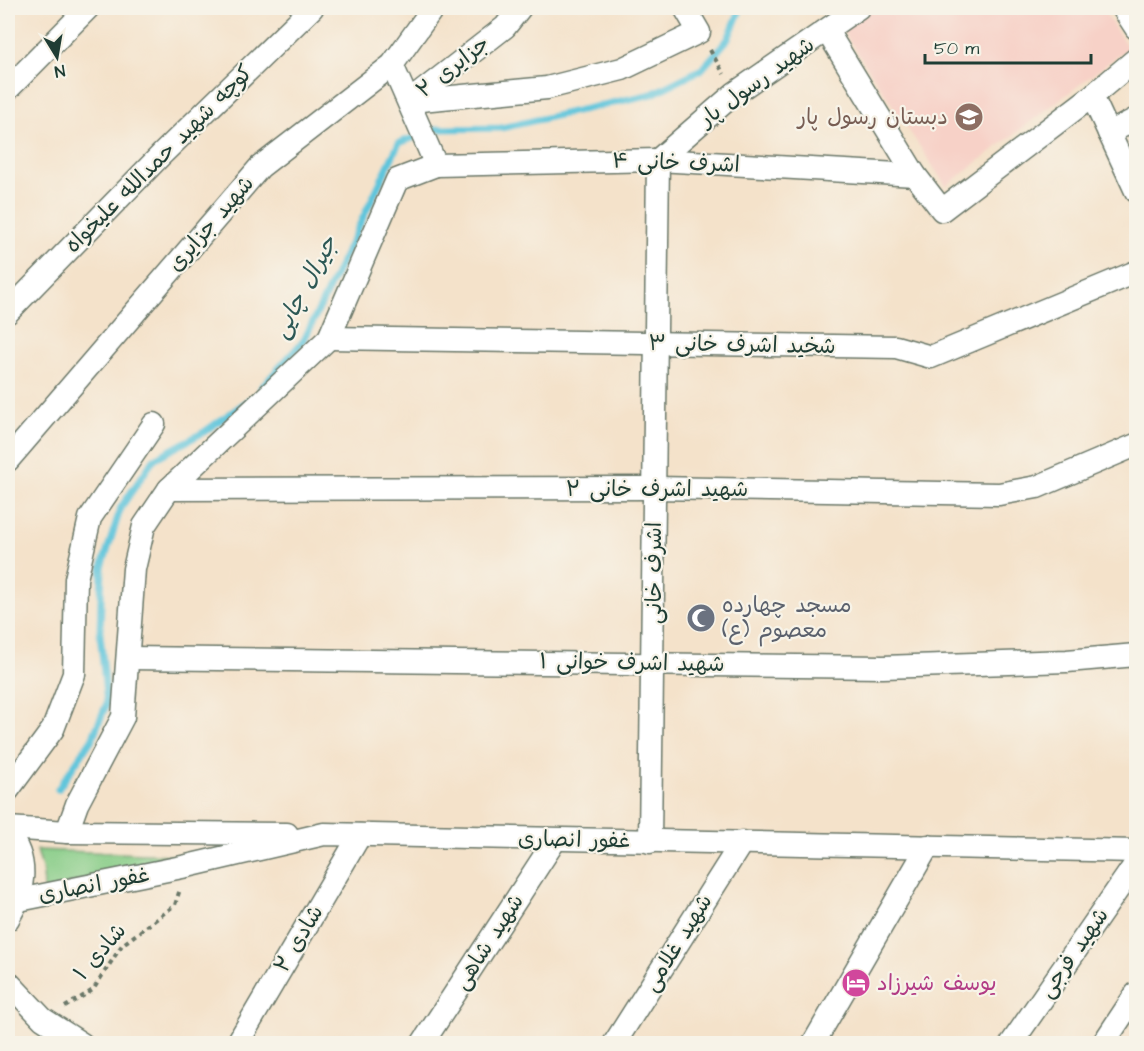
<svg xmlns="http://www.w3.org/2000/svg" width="1144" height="1051" font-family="'Architects Daughter','Playpen Sans Arabic',sans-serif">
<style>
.built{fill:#f7d1c7}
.grass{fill:#86cc86;stroke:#52845d;stroke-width:1.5}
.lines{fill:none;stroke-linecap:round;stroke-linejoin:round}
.stream{stroke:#5ec5db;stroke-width:7}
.minor-casing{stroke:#6a7768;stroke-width:25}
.path{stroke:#6a7768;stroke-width:4;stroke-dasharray:4.5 4.5;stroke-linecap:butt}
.minor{stroke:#fff;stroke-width:22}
.labels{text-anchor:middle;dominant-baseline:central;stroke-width:4.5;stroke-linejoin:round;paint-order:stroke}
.street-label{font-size:22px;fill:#1f3d34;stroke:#f7f3e8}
.education-label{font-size:22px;fill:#785e54;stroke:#f7f3e8;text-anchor:end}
.worship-label{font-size:22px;fill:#5b616d;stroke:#f7f3e8;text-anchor:start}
.hotel-label{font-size:22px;fill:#b23c85;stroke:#f7f3e8;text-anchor:start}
.water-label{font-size:24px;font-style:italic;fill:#2c5855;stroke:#f7f3e8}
</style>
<rect width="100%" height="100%" fill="#f7f3e8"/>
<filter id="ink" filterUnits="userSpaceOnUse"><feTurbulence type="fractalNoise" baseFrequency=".0167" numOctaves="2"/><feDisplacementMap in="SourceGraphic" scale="12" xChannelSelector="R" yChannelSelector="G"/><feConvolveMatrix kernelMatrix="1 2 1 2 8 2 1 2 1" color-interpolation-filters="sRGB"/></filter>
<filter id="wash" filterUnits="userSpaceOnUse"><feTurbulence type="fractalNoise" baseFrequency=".008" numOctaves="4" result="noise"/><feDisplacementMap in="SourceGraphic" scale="24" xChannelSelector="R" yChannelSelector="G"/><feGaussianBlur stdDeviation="1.35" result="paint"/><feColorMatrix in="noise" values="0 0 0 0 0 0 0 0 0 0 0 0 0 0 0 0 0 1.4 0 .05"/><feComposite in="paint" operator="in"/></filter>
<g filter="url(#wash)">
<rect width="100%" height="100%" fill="#f4e2ca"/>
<polygon class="built" points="870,8 1102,8 1128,48 946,186 841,28"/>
<polygon class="grass" points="37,850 171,855 44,891 43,872"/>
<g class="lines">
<g class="stream">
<polyline points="261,388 304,340 399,143 437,129 501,128 652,94 702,69 728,39 741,8"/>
<polyline points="58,789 92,739 107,703 100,633 102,567 121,507 154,459 204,432 249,400"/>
</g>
</g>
</g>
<g filter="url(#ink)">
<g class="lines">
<g class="minor-casing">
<g id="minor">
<polyline points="1123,8 1136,28"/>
<polyline points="827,31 915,175 942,210 1092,96 1136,59"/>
<polyline points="8,89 88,8"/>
<polyline points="1092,96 1136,191"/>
<polyline points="410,101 547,88 622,69 699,32 685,8"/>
<polyline points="410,101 505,27 520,8"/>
<polyline points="1109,133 1136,119"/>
<polyline points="658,160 735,93 858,8"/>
<polyline points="436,165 658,160 915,175"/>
<polyline points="8,312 161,155 312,8"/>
<polyline points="329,338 896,347 931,357 1136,272"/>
<polyline points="8,460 260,167 392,65 433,8"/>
<polyline points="169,489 654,488 999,494 1037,487 1136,445"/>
<polyline points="128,658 883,667 1067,661 1136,655"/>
<polyline points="8,790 53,729 74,674 76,579 90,518 154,424"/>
<polyline points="8,828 67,832 287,834"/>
<polyline points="67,832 77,804 123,717 134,569 144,526 169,489 329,338 397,180 436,165 392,65"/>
<path d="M8 834C30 861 24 892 8 919"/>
<polyline points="650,842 658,160"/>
<polyline points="19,900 187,866 324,834 1136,851"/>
<polyline points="8,982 43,1019 82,1044"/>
<polyline points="237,1044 360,835"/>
<polyline points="422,1044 555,840"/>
<polyline points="614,1044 742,842"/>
<polyline points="813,1044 928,846"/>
<polyline points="1011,1044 1136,863"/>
<polyline points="1103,1044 1136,994"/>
</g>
</g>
<g class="path">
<polyline points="710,50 724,74"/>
<polyline points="65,1007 93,990 122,945 175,905 180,889"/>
</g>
<use href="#minor" class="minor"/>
</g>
</g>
<defs>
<g id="school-disc" transform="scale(1.5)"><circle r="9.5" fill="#8d6e63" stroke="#f7f3e8"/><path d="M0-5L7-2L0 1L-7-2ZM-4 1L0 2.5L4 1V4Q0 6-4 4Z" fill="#fff"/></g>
<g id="mosque-disc" transform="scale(1.5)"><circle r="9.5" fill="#6b7280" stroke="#f7f3e8"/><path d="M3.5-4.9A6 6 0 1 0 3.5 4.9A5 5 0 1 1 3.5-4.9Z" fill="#fff"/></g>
<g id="hotel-disc" transform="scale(1.5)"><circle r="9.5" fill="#d1479c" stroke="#f7f3e8"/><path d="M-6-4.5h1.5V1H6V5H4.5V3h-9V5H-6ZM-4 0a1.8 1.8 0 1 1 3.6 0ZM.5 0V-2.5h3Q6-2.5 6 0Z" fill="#fff"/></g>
</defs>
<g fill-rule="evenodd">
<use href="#school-disc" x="969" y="117"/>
<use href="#mosque-disc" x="701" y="618"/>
<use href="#hotel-disc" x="856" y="983"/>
</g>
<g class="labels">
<g class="street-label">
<text transform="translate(453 67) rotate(-38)">جزایری ۲</text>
<text transform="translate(757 82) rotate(-36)">شهید رسول پار</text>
<text transform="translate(159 159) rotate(-45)">کوچه شهید حمدالله علیخواه</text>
<text transform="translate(676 163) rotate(2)">اشرف خانی ۴</text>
<text transform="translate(211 224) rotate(-49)">شهید جزایری</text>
<text transform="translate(742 345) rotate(1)">شخید اشرف خانی ۳</text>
<text x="657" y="489">شهید اشرف خانی ۲</text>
<text transform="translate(654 573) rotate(-90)">اشرف خانی</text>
<text transform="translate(632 663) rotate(1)">شهید اشرف خوانی ۱</text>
<text transform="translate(574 840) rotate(1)">غفور انصاری</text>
<text transform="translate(94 885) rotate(-11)">غفور انصاری</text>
<text transform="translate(299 939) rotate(-59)">شادی ۲</text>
<text transform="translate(489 942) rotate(-57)">شهید شاهی</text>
<text transform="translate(678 943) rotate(-58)">شهید غلامی</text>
<text transform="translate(100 952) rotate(-49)">شادی ۱</text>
<text transform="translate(1074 953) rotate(-55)">شهید فرجی</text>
</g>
<g class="education-label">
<text x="948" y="117">دبستان رسول پار</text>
</g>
<g class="worship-label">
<text x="722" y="605">مسجد چهارده<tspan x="722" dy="25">معصوم (ع)</tspan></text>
</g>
<g class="hotel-label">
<text x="877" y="983">یوسف شیرزاد</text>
</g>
<g class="water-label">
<text transform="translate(305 287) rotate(-62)">جیرال چایی</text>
</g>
</g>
<rect width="1144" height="1051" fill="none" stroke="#f7f3e8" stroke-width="30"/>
<g transform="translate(57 57) rotate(169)" stroke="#f7f3e8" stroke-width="4.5" paint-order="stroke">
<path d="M0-4.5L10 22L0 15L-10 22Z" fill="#1f3d34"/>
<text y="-9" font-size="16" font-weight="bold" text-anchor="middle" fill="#1f3d34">N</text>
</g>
<path d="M925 54v9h166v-9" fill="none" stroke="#1f3d34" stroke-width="3"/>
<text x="934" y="54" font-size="18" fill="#1f3d34" stroke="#f7f3e8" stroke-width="4.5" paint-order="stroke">50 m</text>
</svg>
